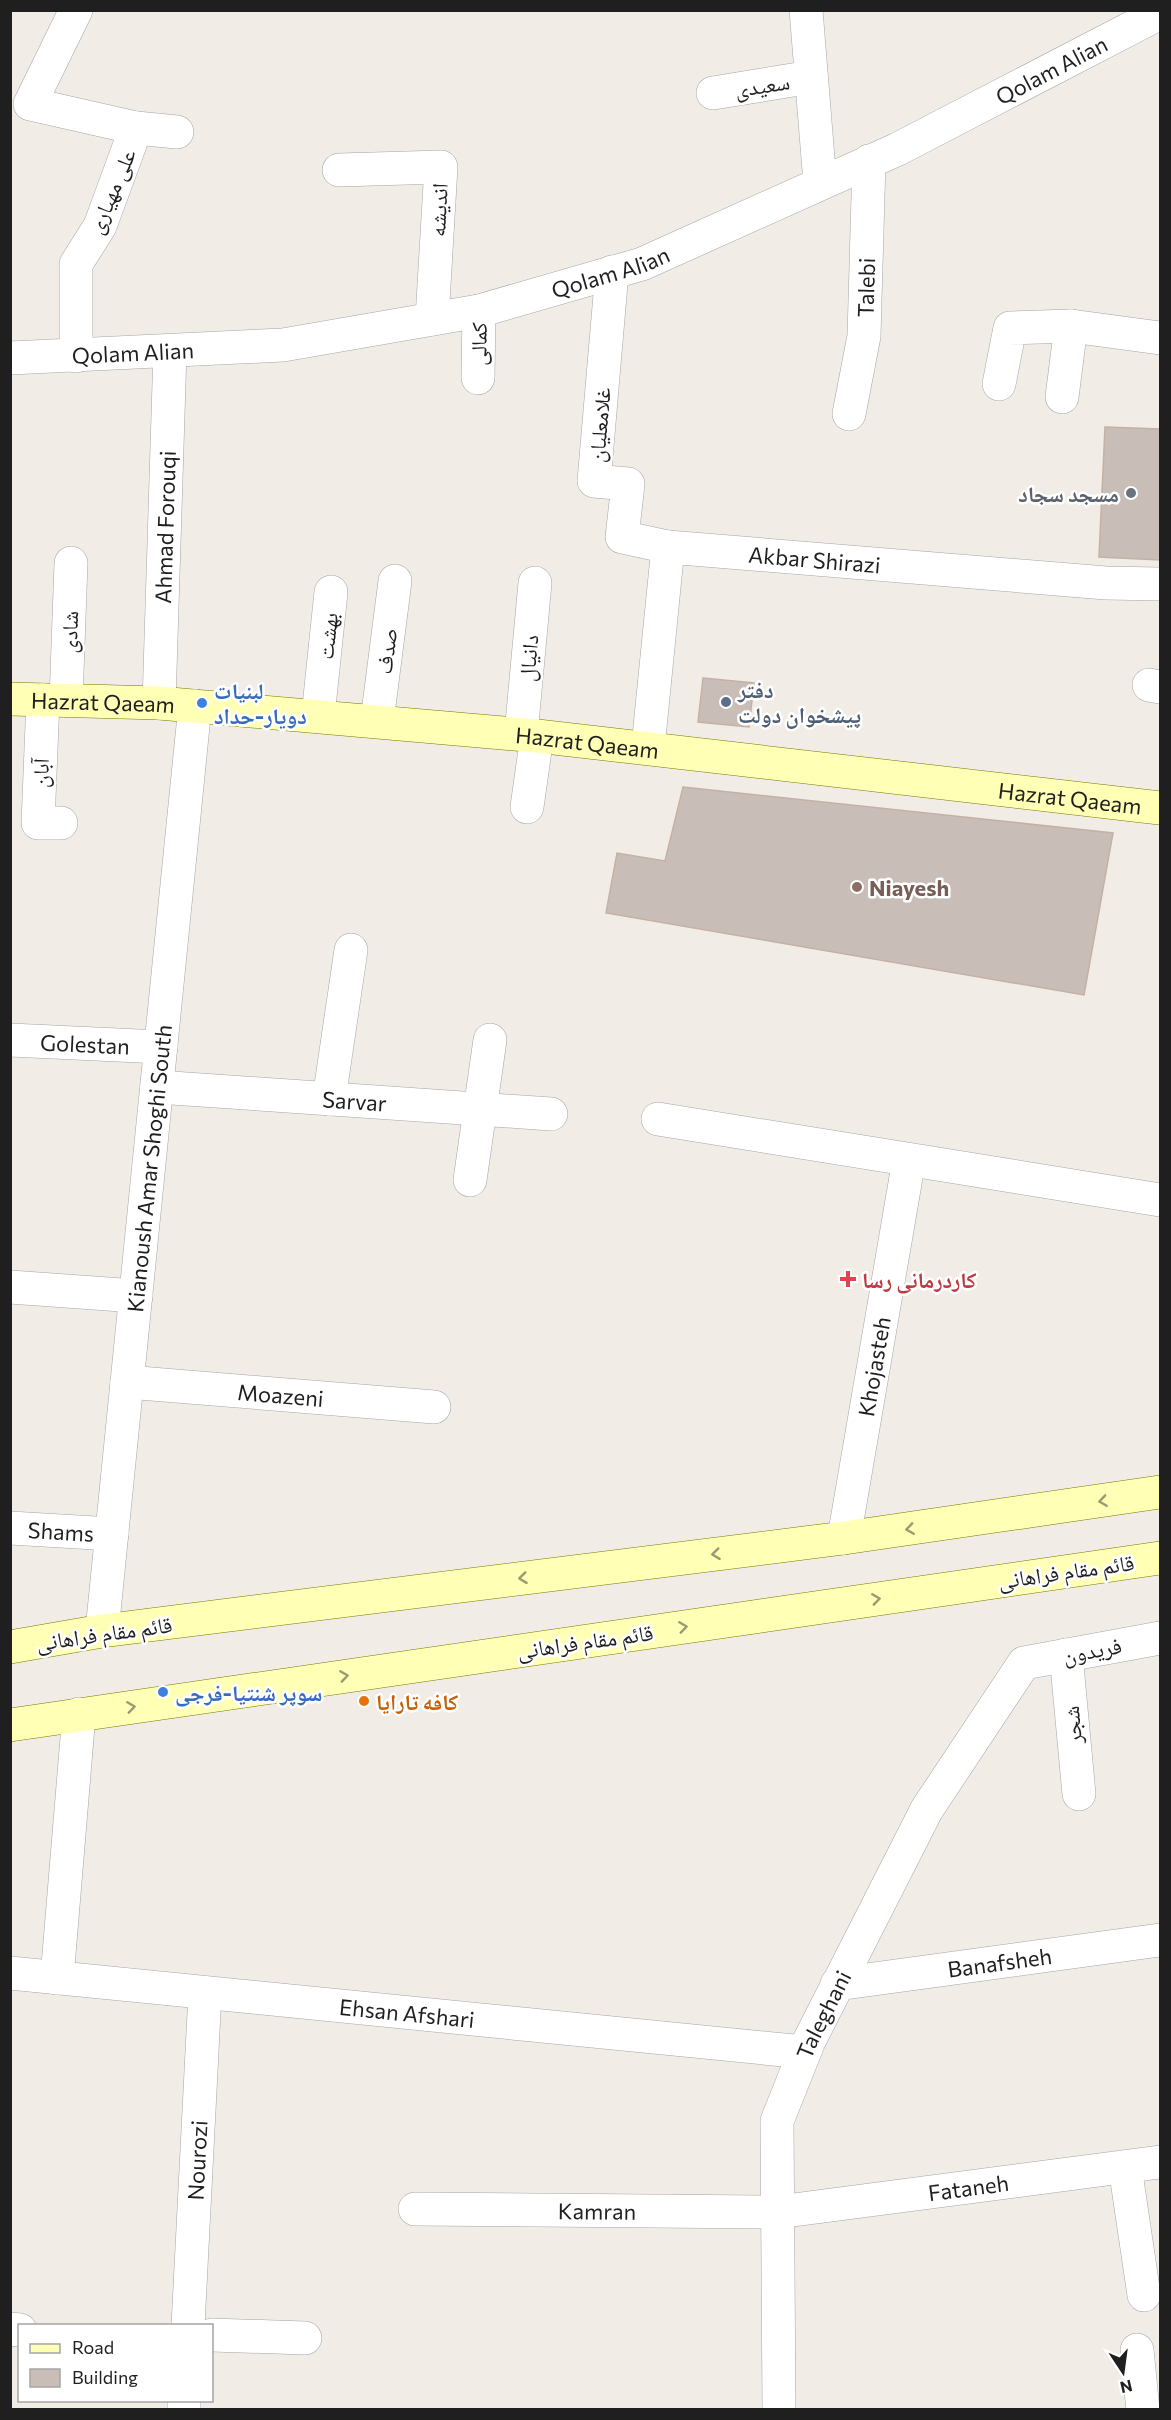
<svg xmlns="http://www.w3.org/2000/svg" width="1171" height="2420" font-family="Commissioner,'Noto Naskh Arabic',sans-serif">
<style>
.building{fill:#c9beb7;stroke:#c4b1a5;stroke-width:1.5}
.lines{fill:none;stroke-linecap:round;stroke-linejoin:round}
.street-casing{stroke:#a6a6a6;stroke-width:34}
.secondary-casing{stroke:#757d00;stroke-width:34}
.street{stroke:#fff;stroke-width:33}
.secondary{stroke:#ffffb5;stroke-width:33}
.oneway{stroke:#9a9a72}
.worship-dot{fill:#6b7280;stroke:#fff;stroke-width:2}
.service-dot{fill:#5c6f8a;stroke:#fff;stroke-width:2}
.shop-dot{fill:#3f7fe0;stroke:#fff;stroke-width:2}
.education-dot{fill:#8d6e63;stroke:#fff;stroke-width:2}
.health-dot{fill:#e0444e;stroke:#fff;stroke-width:2}
.food-dot{fill:#e8710a;stroke:#fff;stroke-width:2}
.labels{text-anchor:middle;dominant-baseline:central;stroke-width:5;stroke-linejoin:round;paint-order:stroke}
.street-label{font-size:22px;fill:#1f1f1f;stroke:#fff}
.worship-label{font-size:22px;font-weight:bold;fill:#5b616d;stroke:#fff;text-anchor:end}
.service-label{font-size:22px;font-weight:bold;fill:#4e5e75;stroke:#fff;text-anchor:start}
.shop-label{font-size:22px;font-weight:bold;fill:#366cbe;stroke:#fff;text-anchor:start}
.education-label{font-size:22px;font-weight:bold;fill:#785e54;stroke:#fff;text-anchor:start}
.health-label{font-size:22px;font-weight:bold;fill:#be3a42;stroke:#fff;text-anchor:start}
.food-label{font-size:22px;font-weight:bold;fill:#c56008;stroke:#fff;text-anchor:start}
</style>
<rect width="100%" height="100%" fill="#f1ece5"/>
<g class="building">
<polygon points="1105,427 1160,429 1160,560 1099,557"/>
<polygon points="703,678 754,683 749,727 698,722"/>
<polygon points="683,787 1113,833 1084,995 606,913 617,853 665,861"/>
</g>
<g class="lines">
<g class="street-casing">
<g id="street">
<polyline points="76,10 30,104 136,128 100,226 76,264 76,356"/>
<polyline points="806,10 820,183"/>
<polyline points="713,93 811,77"/>
<polyline points="136,128 177,132"/>
<polyline points="339,170 441,167 432,319"/>
<polyline points="612,272 594,481 628,484 622,537 668,547"/>
<path id="s1" d="M10 358 283 345 479 311 642 264 898 149 1160 13"/>
<polyline points="478,378 479,311"/>
<polyline points="999,384 1010,328 1071,326"/>
<polyline points="1062,397 1071,326 1160,338"/>
<path id="s2" d="M849 414 864 336 869 161"/>
<polyline points="1149,685 1160,687"/>
<polyline points="43,700 38,823 61,823"/>
<polyline points="66,700 71,563"/>
<path id="s3" d="M159 703 170 351"/>
<polyline points="318,716 331,592"/>
<polyline points="377,721 395,581"/>
<polyline points="521,734 535,583"/>
<path id="s4" d="M648 747 668 547 1106 583 1160 584"/>
<polyline points="527,807 537,736"/>
<path id="s5" d="M10 1040 161 1047"/>
<path id="s6" d="M157 1087 551 1114"/>
<polyline points="329,1099 351,950"/>
<polyline points="658,1119 1160,1200"/>
<polyline points="470,1180 490,1040"/>
<polyline points="10,1287 136,1296"/>
<path id="s7" d="M127 1382 434 1407"/>
<path id="s8" d="M10 1528 112 1534"/>
<path id="s9" d="M844 1538 909 1160"/>
<path id="s10" d="M102 1631 195 706"/>
<polyline points="1066,1655 1079,1794"/>
<path id="s11" d="M10 1973 804 2052"/>
<polyline points="57,1978 79,1714"/>
<path id="s12" d="M837 1984 1160 1940"/>
<polyline points="1125,2167 1144,2295"/>
<path id="s13" d="M415 2209 778 2212 1160 2162"/>
<path id="s14" d="M188 2326 205 1993"/>
<polyline points="10,2329 20,2330"/>
<polyline points="212,2335 305,2338"/>
<polyline points="1137,2350 1143,2410"/>
<polyline points="184,2410 184,2400"/>
<path id="s15" d="M779 2410 777 2121 809 2041 927 1809 1024 1663 1160 1638"/>
</g>
</g>
<g class="secondary-casing">
<g id="secondary">
<path id="s16" d="M10 699 159 703 537 736 1160 808"/>
<polyline points="10,1647 102,1631 844,1538 1160,1492"/>
<polyline points="10,1725 1160,1558"/>
</g>
</g>
<use href="#street" class="street"/>
<use href="#secondary" class="secondary"/>
</g>
<defs><path id="oneway-chevron" d="M-2-3.5L2.5 0L-2 3.5" fill="none" stroke-width="1.6" stroke-linecap="round" stroke-linejoin="round" transform="scale(1.5)"/></defs>
<g class="oneway">
<use href="#oneway-chevron" transform="translate(1103 1501) rotate(172)"/>
<use href="#oneway-chevron" transform="translate(910 1529) rotate(172)"/>
<use href="#oneway-chevron" transform="translate(716 1554) rotate(173)"/>
<use href="#oneway-chevron" transform="translate(523 1578) rotate(173)"/>
<use href="#oneway-chevron" transform="translate(876 1599) rotate(-8)"/>
<use href="#oneway-chevron" transform="translate(683 1627) rotate(-8)"/>
<use href="#oneway-chevron" transform="translate(344 1676) rotate(-8)"/>
<use href="#oneway-chevron" transform="translate(131 1707) rotate(-8)"/>
</g>
<circle class="worship-dot" cx="1131" cy="493" r="6"/>
<circle class="service-dot" cx="726" cy="702" r="6"/>
<g class="shop-dot">
<circle cx="202" cy="703" r="6"/>
<circle cx="163" cy="1692" r="6"/>
</g>
<circle class="education-dot" cx="857" cy="887" r="6"/>
<path class="health-dot" d="M845 1270h6v6h6v6h-6v6h-6v-6h-6v-6h6z"/>
<circle class="food-dot" cx="364" cy="1701" r="6"/>
<g class="labels">
<g class="street-label">
<text stroke="none"><textPath href="#s1" startOffset="1095">Qolam Alian</textPath></text>
<text transform="translate(762 85) rotate(-9)">سعیدی</text>
<text transform="translate(111 191) rotate(-67)">علی مهیاری</text>
<text transform="translate(438 210) rotate(-87)">اندیشه</text>
<text stroke="none"><textPath href="#s1" startOffset="609">Qolam Alian</textPath></text>
<text stroke="none"><textPath href="#s2" startOffset="128">Talebi</textPath></text>
<text transform="translate(478 344) rotate(-89)">کمالی</text>
<text stroke="none"><textPath href="#s1" startOffset="123">Qolam Alian</textPath></text>
<text transform="translate(599 425) rotate(-85)">غلامعلیان</text>
<text stroke="none"><textPath href="#s3" startOffset="176">Ahmad Forouqi</textPath></text>
<text stroke="none"><textPath href="#s4" startOffset="348">Akbar Shirazi</textPath></text>
<text transform="translate(69 632) rotate(-88)">شادی</text>
<text transform="translate(327 636) rotate(-84)">بهشت</text>
<text transform="translate(386 651) rotate(-83)">صدف</text>
<text transform="translate(528 658) rotate(-85)">دانیال</text>
<text stroke="none"><textPath href="#s16" startOffset="93">Hazrat Qaeam</textPath></text>
<text stroke="none"><textPath href="#s16" startOffset="579">Hazrat Qaeam</textPath></text>
<text transform="translate(40 773) rotate(-88)">آبان</text>
<text stroke="none"><textPath href="#s16" startOffset="1065">Hazrat Qaeam</textPath></text>
<text stroke="none"><textPath href="#s5" startOffset="75">Golestan</textPath></text>
<text stroke="none"><textPath href="#s6" startOffset="198">Sarvar</textPath></text>
<text stroke="none"><textPath href="#s10" startOffset="465">Kianoush Amar Shoghi South</textPath></text>
<text stroke="none"><textPath href="#s9" startOffset="174">Khojasteh</textPath></text>
<text stroke="none"><textPath href="#s7" startOffset="154">Moazeni</textPath></text>
<text stroke="none"><textPath href="#s8" startOffset="51">Shams</textPath></text>
<text transform="translate(1066 1571) rotate(-8)">قائم مقام فراهانی</text>
<text transform="translate(104 1633) rotate(-8)">قائم مقام فراهانی</text>
<text transform="translate(585 1641) rotate(-8)">قائم مقام فراهانی</text>
<text transform="translate(1092 1650) rotate(-11)">فریدون</text>
<text transform="translate(1072 1725) rotate(-95)">شجر</text>
<text stroke="none"><textPath href="#s12" startOffset="164">Banafsheh</textPath></text>
<text stroke="none"><textPath href="#s11" startOffset="399">Ehsan Afshari</textPath></text>
<text stroke="none"><textPath href="#s15" startOffset="405">Taleghani</textPath></text>
<text stroke="none"><textPath href="#s14" startOffset="166">Nourozi</textPath></text>
<text stroke="none"><textPath href="#s13" startOffset="555">Fataneh</textPath></text>
<text stroke="none"><textPath href="#s13" startOffset="182">Kamran</textPath></text>
</g>
<g class="worship-label">
<text x="1119" y="493">مسجد سجاد</text>
</g>
<g class="service-label">
<text x="738" y="689">دفتر<tspan x="738" dy="25">پیشخوان دولت</tspan></text>
</g>
<g class="shop-label">
<text x="214" y="690">لبنیات<tspan x="214" dy="25">دویار-حداد</tspan></text>
<text x="175" y="1692">سوپر شنتیا-فرجی</text>
</g>
<g class="education-label">
<text x="869" y="887">Niayesh</text>
</g>
<g class="health-label">
<text x="862" y="1279">کاردرمانی رسا</text>
</g>
<g class="food-label">
<text x="376" y="1701">کافه تارایا</text>
</g>
</g>
<rect width="1171" height="2420" fill="none" stroke="#1f1f1f" stroke-width="24"/>
<rect x="18" y="2324" width="195" height="78" fill="#ffffff" stroke="#a5a5a5" stroke-width="1.5"/>
<rect x="30" y="2344" width="30" height="9" fill="#ffffb5" stroke="#a5a5a5" stroke-width="1.5"/>
<text x="72" y="2354" font-size="18" fill="#1f1f1f">Road</text>
<rect x="30" y="2369" width="30" height="18" fill="#c9beb7" stroke="#a5a5a5" stroke-width="1.5"/>
<text x="72" y="2384" font-size="18" fill="#1f1f1f">Building</text>
<g transform="translate(1123 2372) rotate(167)" stroke="#ffffff" stroke-width="4.5" paint-order="stroke">
<path d="M0-4.5L10 22L0 15L-10 22Z" fill="#1f1f1f"/>
<text y="-9" font-size="16" font-weight="bold" text-anchor="middle" fill="#1f1f1f">N</text>
</g>
</svg>
